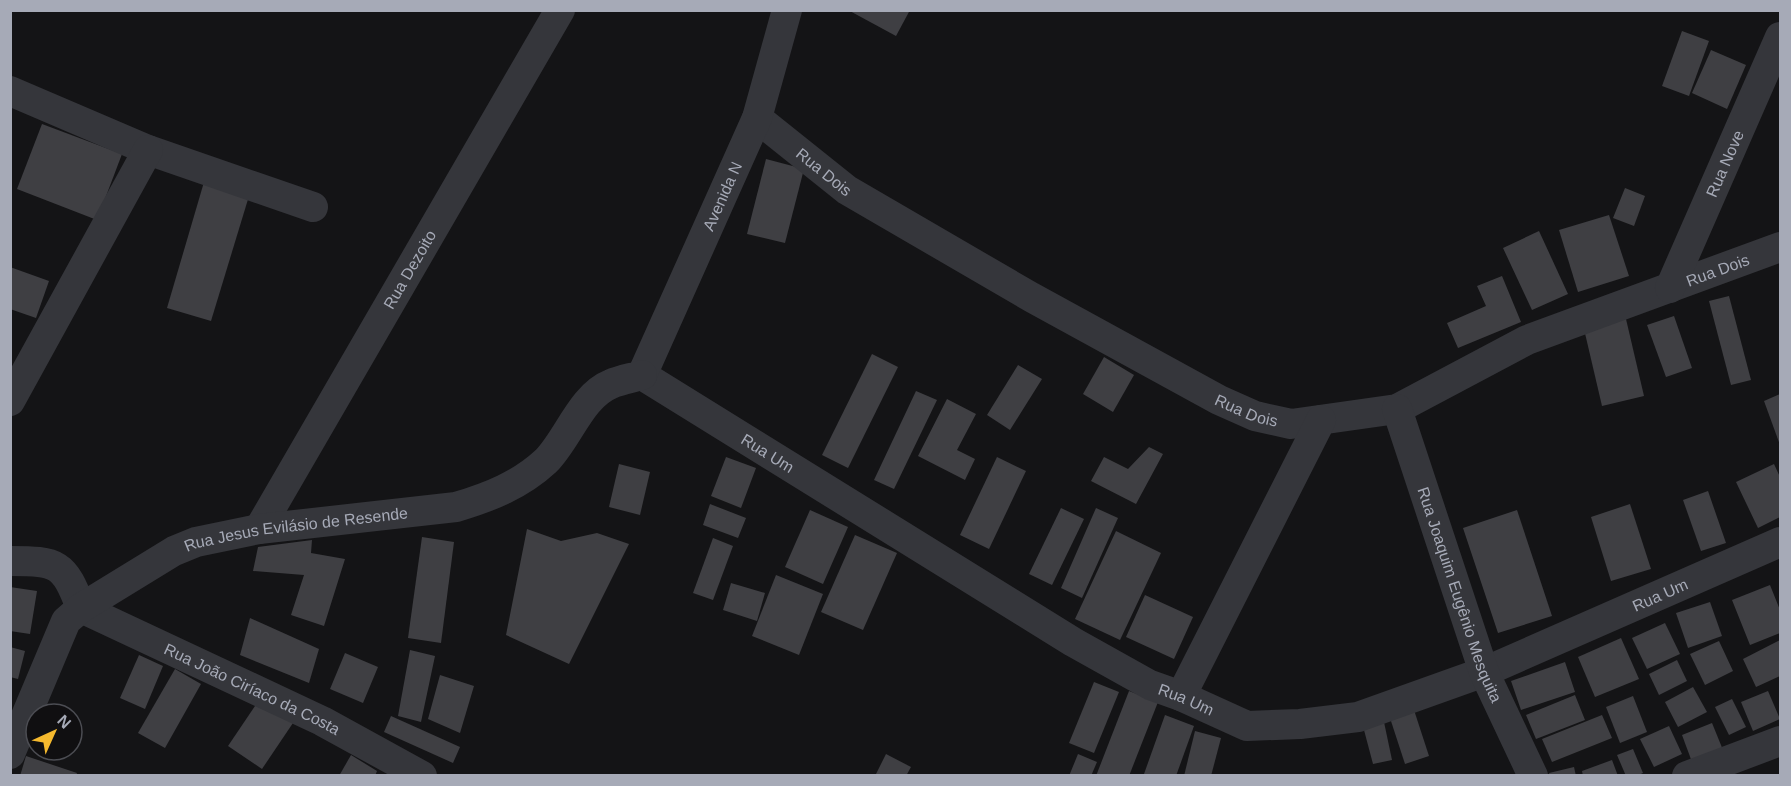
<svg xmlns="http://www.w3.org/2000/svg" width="1791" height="786" font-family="Arial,sans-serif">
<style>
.building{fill:#3f3f43}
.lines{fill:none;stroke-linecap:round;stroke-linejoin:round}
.minor{stroke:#35363b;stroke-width:30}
.labels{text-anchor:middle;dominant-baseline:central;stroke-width:5;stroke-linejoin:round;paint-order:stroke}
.street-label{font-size:16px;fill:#a6aab7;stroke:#100f11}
</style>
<rect width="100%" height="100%" fill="#141416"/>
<g class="building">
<polygon points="848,10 910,10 896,36"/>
<polygon points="1682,31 1709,41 1689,96 1662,86"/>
<polygon points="1711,50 1746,65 1727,109 1692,93"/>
<polygon points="42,124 122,154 97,220 17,189"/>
<polygon points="766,159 804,169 785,243 747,234"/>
<polygon points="204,182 249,196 211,321 167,308"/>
<polygon points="1625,188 1645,196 1634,226 1613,218"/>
<polygon points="1609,215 1629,276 1578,292 1559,230"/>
<polygon points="1539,231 1568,294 1532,310 1503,248"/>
<polygon points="10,267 49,281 36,318 10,309"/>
<polygon points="1502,276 1521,322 1458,348 1447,323 1486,306 1477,286"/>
<polygon points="1729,296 1751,380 1731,385 1709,301"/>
<polygon points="1674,316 1692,368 1666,377 1647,325"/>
<polygon points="1626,319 1644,396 1602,406 1584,329"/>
<polygon points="872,354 898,367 848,468 822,455"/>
<polygon points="1104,357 1134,375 1113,412 1083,394"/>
<polygon points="1018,365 1042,379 1010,430 987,415"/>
<polygon points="916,391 937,400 894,489 874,480"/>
<polygon points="1780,394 1780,445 1764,401"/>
<polygon points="947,399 976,414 957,450 975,459 965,480 918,456"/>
<polygon points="1149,447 1163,454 1136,504 1091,481 1104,457 1128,469"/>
<polygon points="726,457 756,468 741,508 711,496"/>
<polygon points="997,457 1026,471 989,549 960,535"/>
<polygon points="619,464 650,472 640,515 609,507"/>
<polygon points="1774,464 1780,477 1780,517 1758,528 1736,482"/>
<polygon points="1708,491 1726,543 1701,551 1683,500"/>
<polygon points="710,504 746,518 738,538 703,525"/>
<polygon points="1630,504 1651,569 1611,581 1591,517"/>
<polygon points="1061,508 1084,519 1052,585 1029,574"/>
<polygon points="1096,508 1118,518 1082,598 1061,588"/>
<polygon points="810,510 848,527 823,584 785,567"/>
<polygon points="1517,510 1552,616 1498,633 1463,528"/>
<polygon points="527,529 561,541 597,533 629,544 569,664 506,635"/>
<polygon points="1116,531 1161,553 1120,640 1075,619"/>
<polygon points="855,535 897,553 863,630 821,612"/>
<polygon points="422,537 454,542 441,643 408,638"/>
<polygon points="713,538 733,546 713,600 693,593"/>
<polygon points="312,540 311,553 345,559 324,626 291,615 304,575 253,571 258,547"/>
<polygon points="776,575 823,594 799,655 752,636"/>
<polygon points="731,583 765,593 757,621 723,610"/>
<polygon points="1770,585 1780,610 1780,633 1750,645 1732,600"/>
<polygon points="10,587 37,591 30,634 10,631"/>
<polygon points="1145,595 1193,617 1174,659 1126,637"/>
<polygon points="1710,602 1722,636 1688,648 1676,613"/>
<polygon points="250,618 319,649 309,683 240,655"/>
<polygon points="1665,623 1680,654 1647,669 1632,638"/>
<polygon points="1621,638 1639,679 1595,697 1578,657"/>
<polygon points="1780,640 1780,676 1756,687 1743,659"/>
<polygon points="1719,641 1733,671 1705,685 1690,654"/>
<polygon points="10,647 25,651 18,679 10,677"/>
<polygon points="410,650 435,656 421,722 398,716"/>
<polygon points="345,653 378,667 363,703 330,689"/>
<polygon points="139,655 163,666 145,709 120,698"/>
<polygon points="1677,660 1687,681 1659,695 1649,674"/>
<polygon points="1565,662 1575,692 1521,710 1511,681"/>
<polygon points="175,669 201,684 165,748 138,733"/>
<polygon points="440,675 474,686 460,733 428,719"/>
<polygon points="1094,682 1119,692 1094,753 1069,743"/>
<polygon points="1693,687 1707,712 1678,727 1665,702"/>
<polygon points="1129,691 1158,702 1129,776 1096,776"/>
<polygon points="1768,691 1780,719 1753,731 1741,702"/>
<polygon points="1575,695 1585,720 1536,739 1526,715"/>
<polygon points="1633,696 1647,732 1620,743 1606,707"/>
<polygon points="261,697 295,720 262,769 228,746"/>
<polygon points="1732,699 1746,727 1729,735 1715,707"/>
<polygon points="1414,710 1429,756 1405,764 1390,718"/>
<polygon points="1165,715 1194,726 1176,776 1147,776 1144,774"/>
<polygon points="1602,715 1612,738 1552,762 1542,739"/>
<polygon points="391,716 460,747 453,763 384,732"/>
<polygon points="1384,722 1392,760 1373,764 1364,730"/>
<polygon points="1712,723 1723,750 1692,762 1682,735"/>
<polygon points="1669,726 1682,754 1654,767 1640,739"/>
<polygon points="1195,731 1221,738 1211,776 1184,776"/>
<polygon points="1633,749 1643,773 1636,776 1626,776 1617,755"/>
<polygon points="886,754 911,767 906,776 875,776"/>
<polygon points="1078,754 1097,762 1091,776 1069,776"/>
<polygon points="351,755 377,771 375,776 339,776"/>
<polygon points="26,756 77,773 76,776 20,776"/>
<polygon points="1612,760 1618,776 1583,776 1582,771"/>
<polygon points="1574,767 1576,776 1550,776 1549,773"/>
</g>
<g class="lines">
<g class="minor">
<polyline points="10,91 148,150 313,207"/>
<path id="s1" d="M757 118 847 190 1031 297 1219 400 1255 416 1291 424 1397 409 1527 340 1780 247"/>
<path id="s2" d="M1670 288 1780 37"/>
<path id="s3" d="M642 375 1073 642 1150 685 1181 696 1247 726 1300 724 1358 717 1484 672 1780 542"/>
<path id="s4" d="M642 375 757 118 787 10"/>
<polyline points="10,401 148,150"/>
<path id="s5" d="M1397 409 1484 672 1533 776"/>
<path id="s6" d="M259 529 560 10"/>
<path id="s7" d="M10 561C58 561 64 563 81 608L322 721 422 776"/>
<polyline points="1181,696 1321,420"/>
<path id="s8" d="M10 754 66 621 81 608 174 551 196 542 259 529 456 507C490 497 520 485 546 461 568 439 581 396 611 384 620 380 632 378 642 375"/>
<polyline points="1687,776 1780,741"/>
</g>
</g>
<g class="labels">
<g class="street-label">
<text stroke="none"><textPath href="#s2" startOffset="136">Rua Nove</textPath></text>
<text stroke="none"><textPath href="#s1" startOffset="86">Rua Dois</textPath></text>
<text stroke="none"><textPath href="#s4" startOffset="196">Avenida N</textPath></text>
<text stroke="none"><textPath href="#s6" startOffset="300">Rua Dezoito</textPath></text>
<text stroke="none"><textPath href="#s1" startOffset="1076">Rua Dois</textPath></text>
<text stroke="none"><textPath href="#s1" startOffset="572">Rua Dois</textPath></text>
<text stroke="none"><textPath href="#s3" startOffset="148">Rua Um</textPath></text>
<text stroke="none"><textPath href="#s8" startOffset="398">Rua Jesus Evilásio de Resende</textPath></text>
<text stroke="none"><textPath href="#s5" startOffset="196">Rua Joaquim Eugênio Mesquita</textPath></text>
<text stroke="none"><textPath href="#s3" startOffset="1138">Rua Um</textPath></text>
<text stroke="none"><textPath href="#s7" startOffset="285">Rua João Ciríaco da Costa</textPath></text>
<text stroke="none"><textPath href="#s3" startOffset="634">Rua Um</textPath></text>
</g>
</g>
<rect width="1791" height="786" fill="none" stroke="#a6aab7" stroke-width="24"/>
<g transform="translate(54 732) rotate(45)"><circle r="28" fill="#100f11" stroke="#4c4d53" stroke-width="1.5"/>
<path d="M0-4.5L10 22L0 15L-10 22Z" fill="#f5b92e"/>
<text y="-9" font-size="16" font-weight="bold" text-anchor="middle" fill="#a6aab7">N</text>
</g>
</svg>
